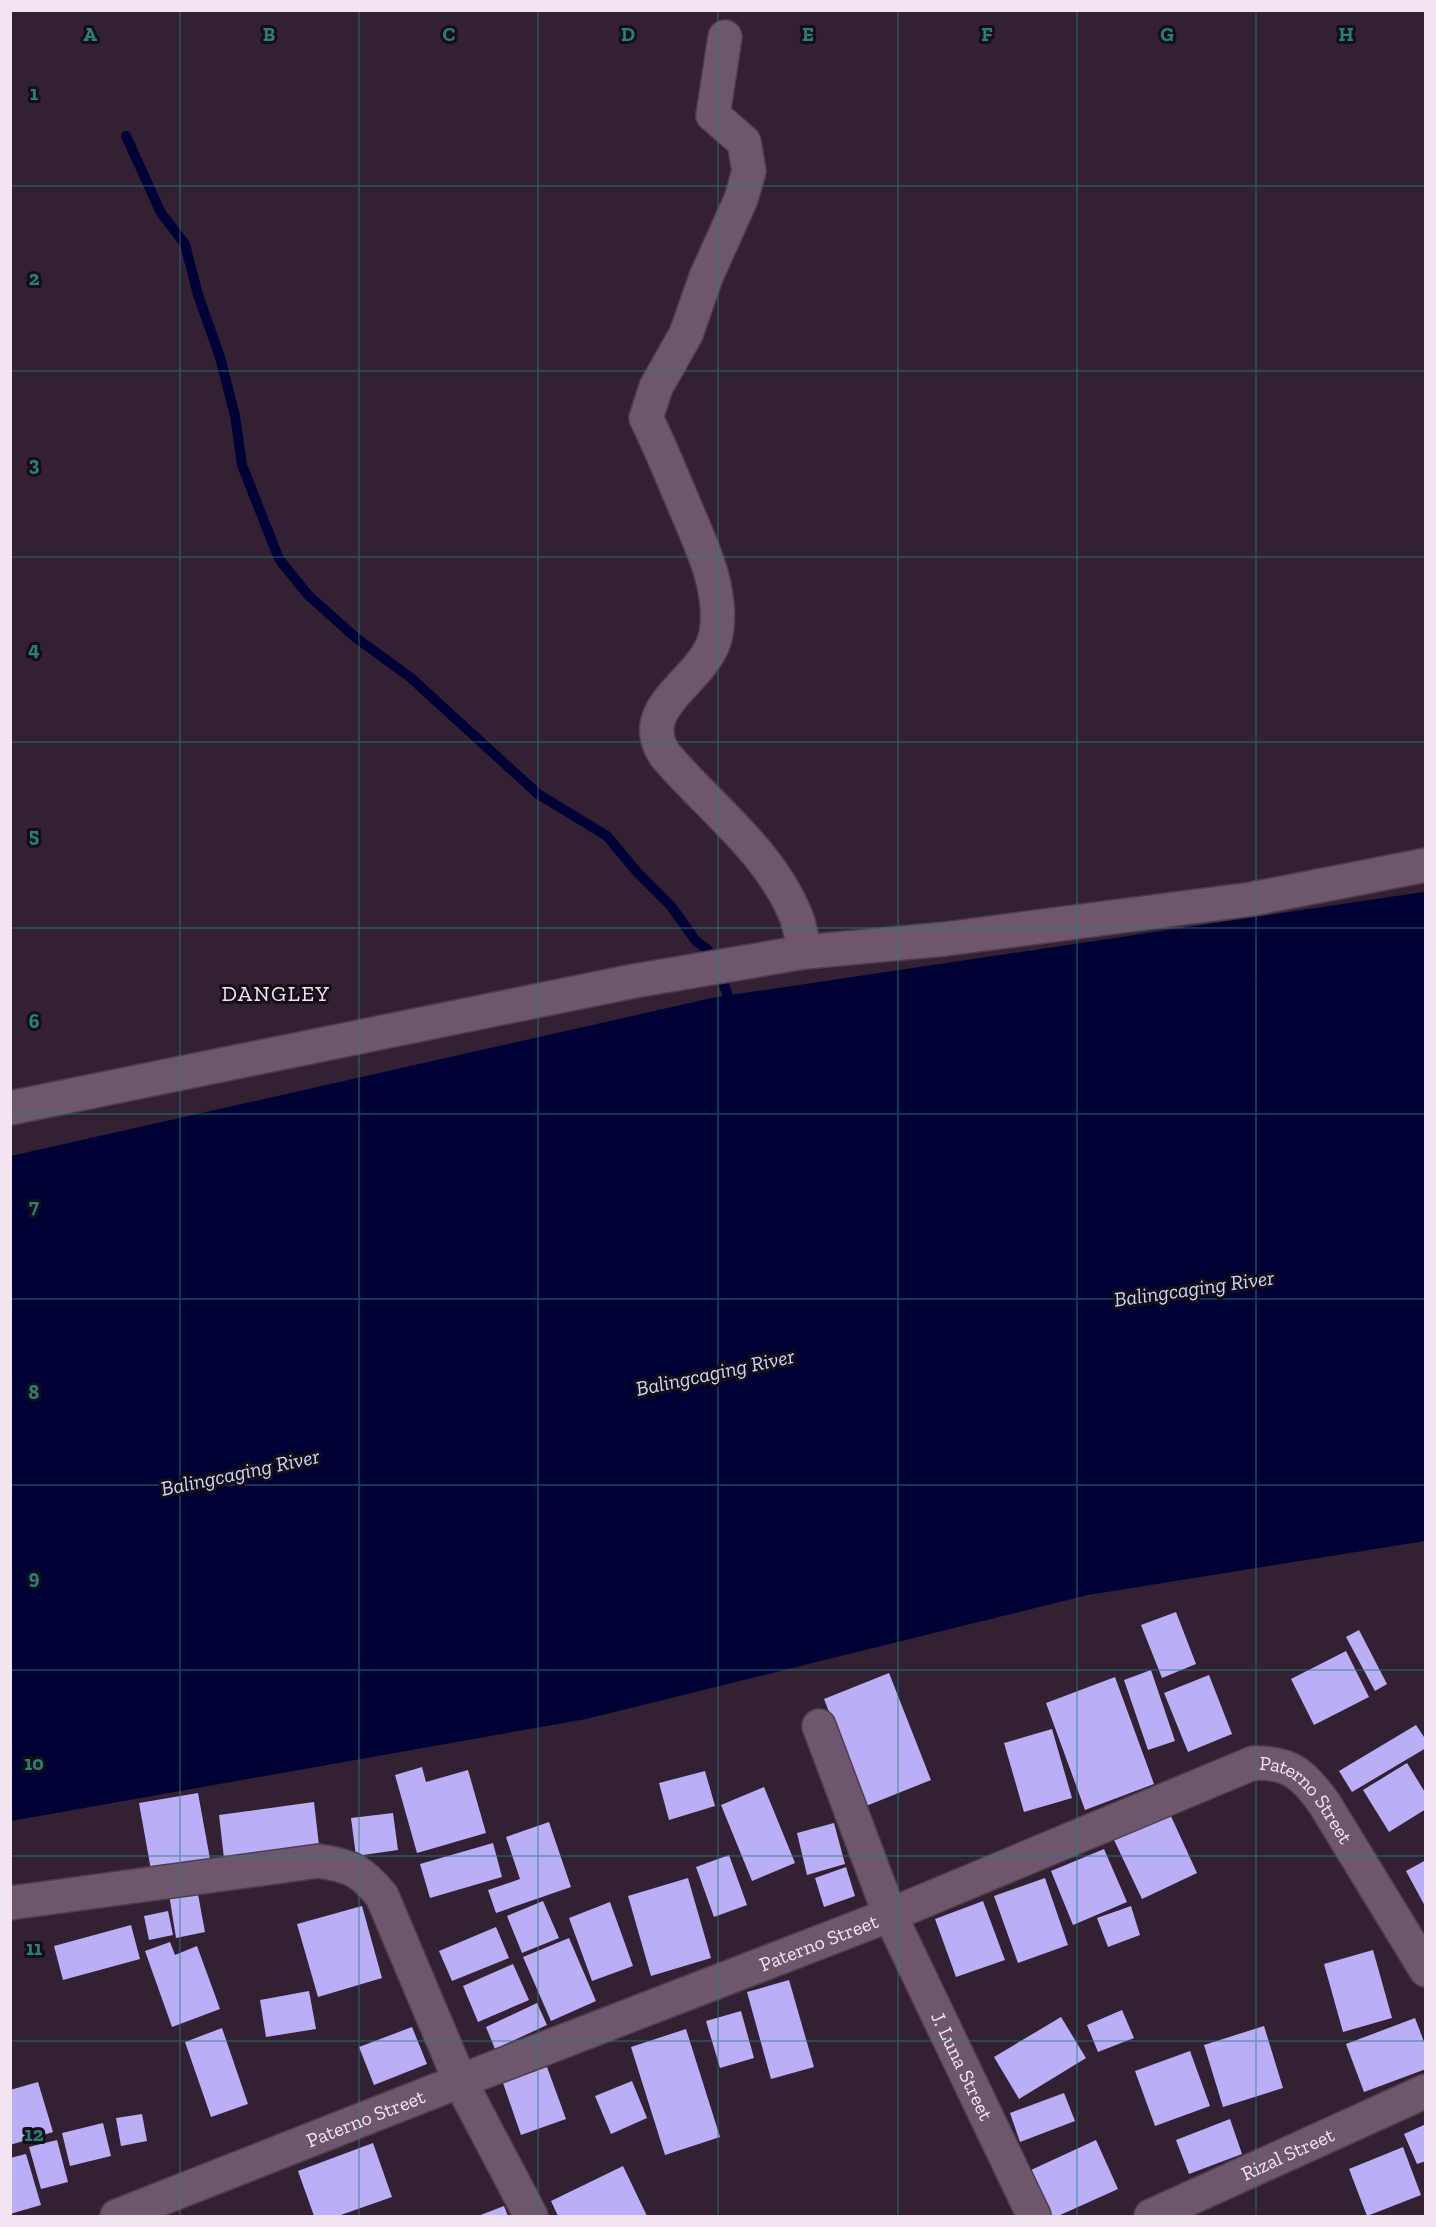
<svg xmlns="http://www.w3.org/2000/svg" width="1436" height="2227" font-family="'Zilla Slab',serif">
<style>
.water{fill:#000236}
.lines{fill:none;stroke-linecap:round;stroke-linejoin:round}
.stream{stroke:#000236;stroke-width:10}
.river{stroke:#000236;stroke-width:64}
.building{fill:#baaef6}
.minor-casing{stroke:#4f3e4e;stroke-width:36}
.minor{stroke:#6e576d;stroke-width:33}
.grid{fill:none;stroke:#26817b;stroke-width:1.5;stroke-opacity:0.55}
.labels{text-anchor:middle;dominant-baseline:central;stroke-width:6;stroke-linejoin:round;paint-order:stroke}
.street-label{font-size:20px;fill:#f2e5f1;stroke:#160d16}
.water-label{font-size:21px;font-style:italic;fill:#c6d9fc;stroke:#160d16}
.quarter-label{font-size:22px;letter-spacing:1.5px;fill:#f2e5f1;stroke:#160d16}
.grid-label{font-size:20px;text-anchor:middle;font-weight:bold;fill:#26817b;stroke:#160d16;stroke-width:6;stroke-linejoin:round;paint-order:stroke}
</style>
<rect width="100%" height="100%" fill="#342033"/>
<polygon class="water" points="1425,924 1425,1541 1088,1595 586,1719 11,1821 11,1189 720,1029"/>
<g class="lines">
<polyline class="stream" points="126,136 161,213 185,244 198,295 220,357 235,416 242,465 279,559 308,595 355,637 411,678 538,794 607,836 637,872 671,906 696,941 707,949 720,973 731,1005 733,1027 740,1036"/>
<polyline class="river" points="10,1189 720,1029 1426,924"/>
</g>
<g class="building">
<polygon points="1176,1612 1196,1664 1162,1678 1141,1625"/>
<polygon points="1359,1630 1387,1684 1375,1691 1346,1637"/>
<polygon points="1346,1651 1369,1697 1314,1725 1291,1679"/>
<polygon points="1151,1670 1175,1741 1148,1750 1124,1680"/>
<polygon points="889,1673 931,1780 866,1806 824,1699"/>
<polygon points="1209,1675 1232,1734 1188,1752 1164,1693"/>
<polygon points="1115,1677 1154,1784 1085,1810 1046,1703"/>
<polygon points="1416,1725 1426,1740 1426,1748 1352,1792 1339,1771"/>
<polygon points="1052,1729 1072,1798 1024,1812 1004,1743"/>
<polygon points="1407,1763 1426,1794 1426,1809 1389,1832 1363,1790"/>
<polygon points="422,1767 426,1782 468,1770 486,1833 417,1853 395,1775"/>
<polygon points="705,1771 715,1806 669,1820 659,1783"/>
<polygon points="764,1787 795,1863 752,1881 721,1805"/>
<polygon points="198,1793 210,1859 151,1870 139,1803"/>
<polygon points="314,1802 320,1854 225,1867 219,1815"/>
<polygon points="393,1813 398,1850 356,1856 351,1818"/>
<polygon points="1170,1814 1197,1873 1142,1899 1114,1840"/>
<polygon points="549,1822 571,1887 496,1913 488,1890 520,1879 506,1837"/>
<polygon points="834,1823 845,1864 807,1875 797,1833"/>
<polygon points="493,1843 502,1877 430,1898 420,1864"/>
<polygon points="1104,1849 1127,1902 1073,1925 1051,1871"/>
<polygon points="729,1855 747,1905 714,1917 696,1867"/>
<polygon points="1426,1860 1426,1908 1406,1871"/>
<polygon points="846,1867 855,1896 824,1907 815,1878"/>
<polygon points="688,1878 711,1958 651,1976 628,1896"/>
<polygon points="1045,1878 1068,1945 1018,1963 994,1896"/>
<polygon points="197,1889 205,1932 176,1938 169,1894"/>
<polygon points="543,1901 559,1938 522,1953 507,1916"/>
<polygon points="983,1901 1005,1960 956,1977 935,1919"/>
<polygon points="610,1902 633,1966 592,1981 569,1918"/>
<polygon points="362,1906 382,1978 318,1997 297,1924"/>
<polygon points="1131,1906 1140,1935 1108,1947 1097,1918"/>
<polygon points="168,1911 173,1935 149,1940 144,1916"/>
<polygon points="131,1925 140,1959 63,1980 54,1946"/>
<polygon points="496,1927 509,1958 452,1981 439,1951"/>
<polygon points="569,1938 596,2001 551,2021 523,1957"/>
<polygon points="170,1942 175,1955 197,1946 220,2009 172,2027 145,1951"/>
<polygon points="1373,1950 1392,2018 1343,2032 1324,1964"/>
<polygon points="513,1964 529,2000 478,2022 463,1986"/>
<polygon points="789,1980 814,2067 771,2079 747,1992"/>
<polygon points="309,1991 316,2029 266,2037 260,2000"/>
<polygon points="537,2003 547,2025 495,2049 486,2027"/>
<polygon points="1122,2010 1134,2038 1098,2052 1087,2025"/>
<polygon points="741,2011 754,2058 720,2068 706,2021"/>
<polygon points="1061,2017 1086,2058 1019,2099 994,2057"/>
<polygon points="1415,2018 1426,2047 1426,2069 1364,2092 1346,2044"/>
<polygon points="1264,2026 1283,2088 1223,2107 1204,2045"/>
<polygon points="412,2027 427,2064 374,2085 359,2047"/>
<polygon points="222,2028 248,2104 211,2117 185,2042"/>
<polygon points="686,2029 720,2137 665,2155 631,2047"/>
<polygon points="1190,2051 1210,2106 1155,2126 1135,2071"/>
<polygon points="547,2067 566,2119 521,2135 503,2083"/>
<polygon points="632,2081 647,2118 611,2134 595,2096"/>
<polygon points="38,2082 53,2132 10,2145 10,2090"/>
<polygon points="1064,2093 1075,2121 1020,2142 1010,2113"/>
<polygon points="142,2114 147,2141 121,2146 116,2118"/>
<polygon points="1230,2119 1242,2154 1189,2174 1176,2140"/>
<polygon points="103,2123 111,2156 70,2166 62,2133"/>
<polygon points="1426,2124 1426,2161 1417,2164 1404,2134"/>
<polygon points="57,2140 68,2182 41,2189 29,2147"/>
<polygon points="1096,2140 1118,2189 1058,2216 1052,2216 1031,2170"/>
<polygon points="373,2143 392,2197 338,2216 314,2216 298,2171"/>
<polygon points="1403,2147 1421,2195 1367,2216 1349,2169"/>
<polygon points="26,2154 41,2205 10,2214 10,2158"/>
<polygon points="623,2166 647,2216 558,2216 551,2201"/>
<polygon points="504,2206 508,2216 478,2216"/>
</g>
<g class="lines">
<g class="minor-casing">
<g id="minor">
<path d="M725 37 713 115 744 142 749 171 741 199 706 277 686 334 656 387 646 418C660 446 671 474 683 502 700 543 724 589 716 634 707 681 632 705 665 755 709 807 769 850 796 916 800 927 802 940 805 952"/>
<polyline points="10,1108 634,981 805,952 945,939 1252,899 1426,865"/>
<path id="s1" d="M819 1726 890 1915 1034 2216"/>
<path d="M10 1903 319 1861C351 1866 362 1871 382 1896L460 2081 531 2216"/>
<path id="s2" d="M117 2216 460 2081 890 1915 1253 1763C1290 1762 1303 1774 1324 1803L1426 1970"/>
<path id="s3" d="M1151 2216 1426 2091"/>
</g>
</g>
<use href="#minor" class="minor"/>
</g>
<path class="grid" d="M180 10V2216M359 10V2216M538 10V2216M718 10V2216M898 10V2216M1077 10V2216M1256 10V2216M10 186H1426M10 371H1426M10 557H1426M10 742H1426M10 928H1426M10 1114H1426M10 1299H1426M10 1485H1426M10 1670H1426M10 1856H1426M10 2041H1426"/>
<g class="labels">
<g class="street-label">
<text stroke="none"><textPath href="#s2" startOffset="1292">Paterno Street</textPath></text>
<text stroke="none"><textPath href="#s2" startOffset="753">Paterno Street</textPath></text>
<text stroke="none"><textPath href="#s1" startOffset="369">J. Luna Street</textPath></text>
<text stroke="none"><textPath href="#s2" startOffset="267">Paterno Street</textPath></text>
<text stroke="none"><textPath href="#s3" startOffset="150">Rizal Street</textPath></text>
</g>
<g class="water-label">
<text transform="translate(1194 1288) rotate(-8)">Balingcaging River</text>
<text transform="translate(715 1372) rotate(-12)">Balingcaging River</text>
<text transform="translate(240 1472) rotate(-12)">Balingcaging River</text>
</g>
<g class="quarter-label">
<text x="276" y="993">DANGLEY</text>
</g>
</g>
<g class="grid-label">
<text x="90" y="41">A</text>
<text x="269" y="41">B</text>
<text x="449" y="41">C</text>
<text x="628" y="41">D</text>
<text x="808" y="41">E</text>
<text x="987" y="41">F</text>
<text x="1167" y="41">G</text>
<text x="1346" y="41">H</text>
<text x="34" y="100">1</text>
<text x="34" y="285">2</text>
<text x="34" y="471">3</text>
<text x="34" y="656">4</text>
<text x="34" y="842">5</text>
<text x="34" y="1028">6</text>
<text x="34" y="1213">7</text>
<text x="34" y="1399">8</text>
<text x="34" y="1584">9</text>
<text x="34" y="1770">10</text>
<text x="34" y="1955">11</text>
<text x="34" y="2141">12</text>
</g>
<rect width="1436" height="2227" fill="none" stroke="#f2e5f1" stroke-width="24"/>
</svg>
